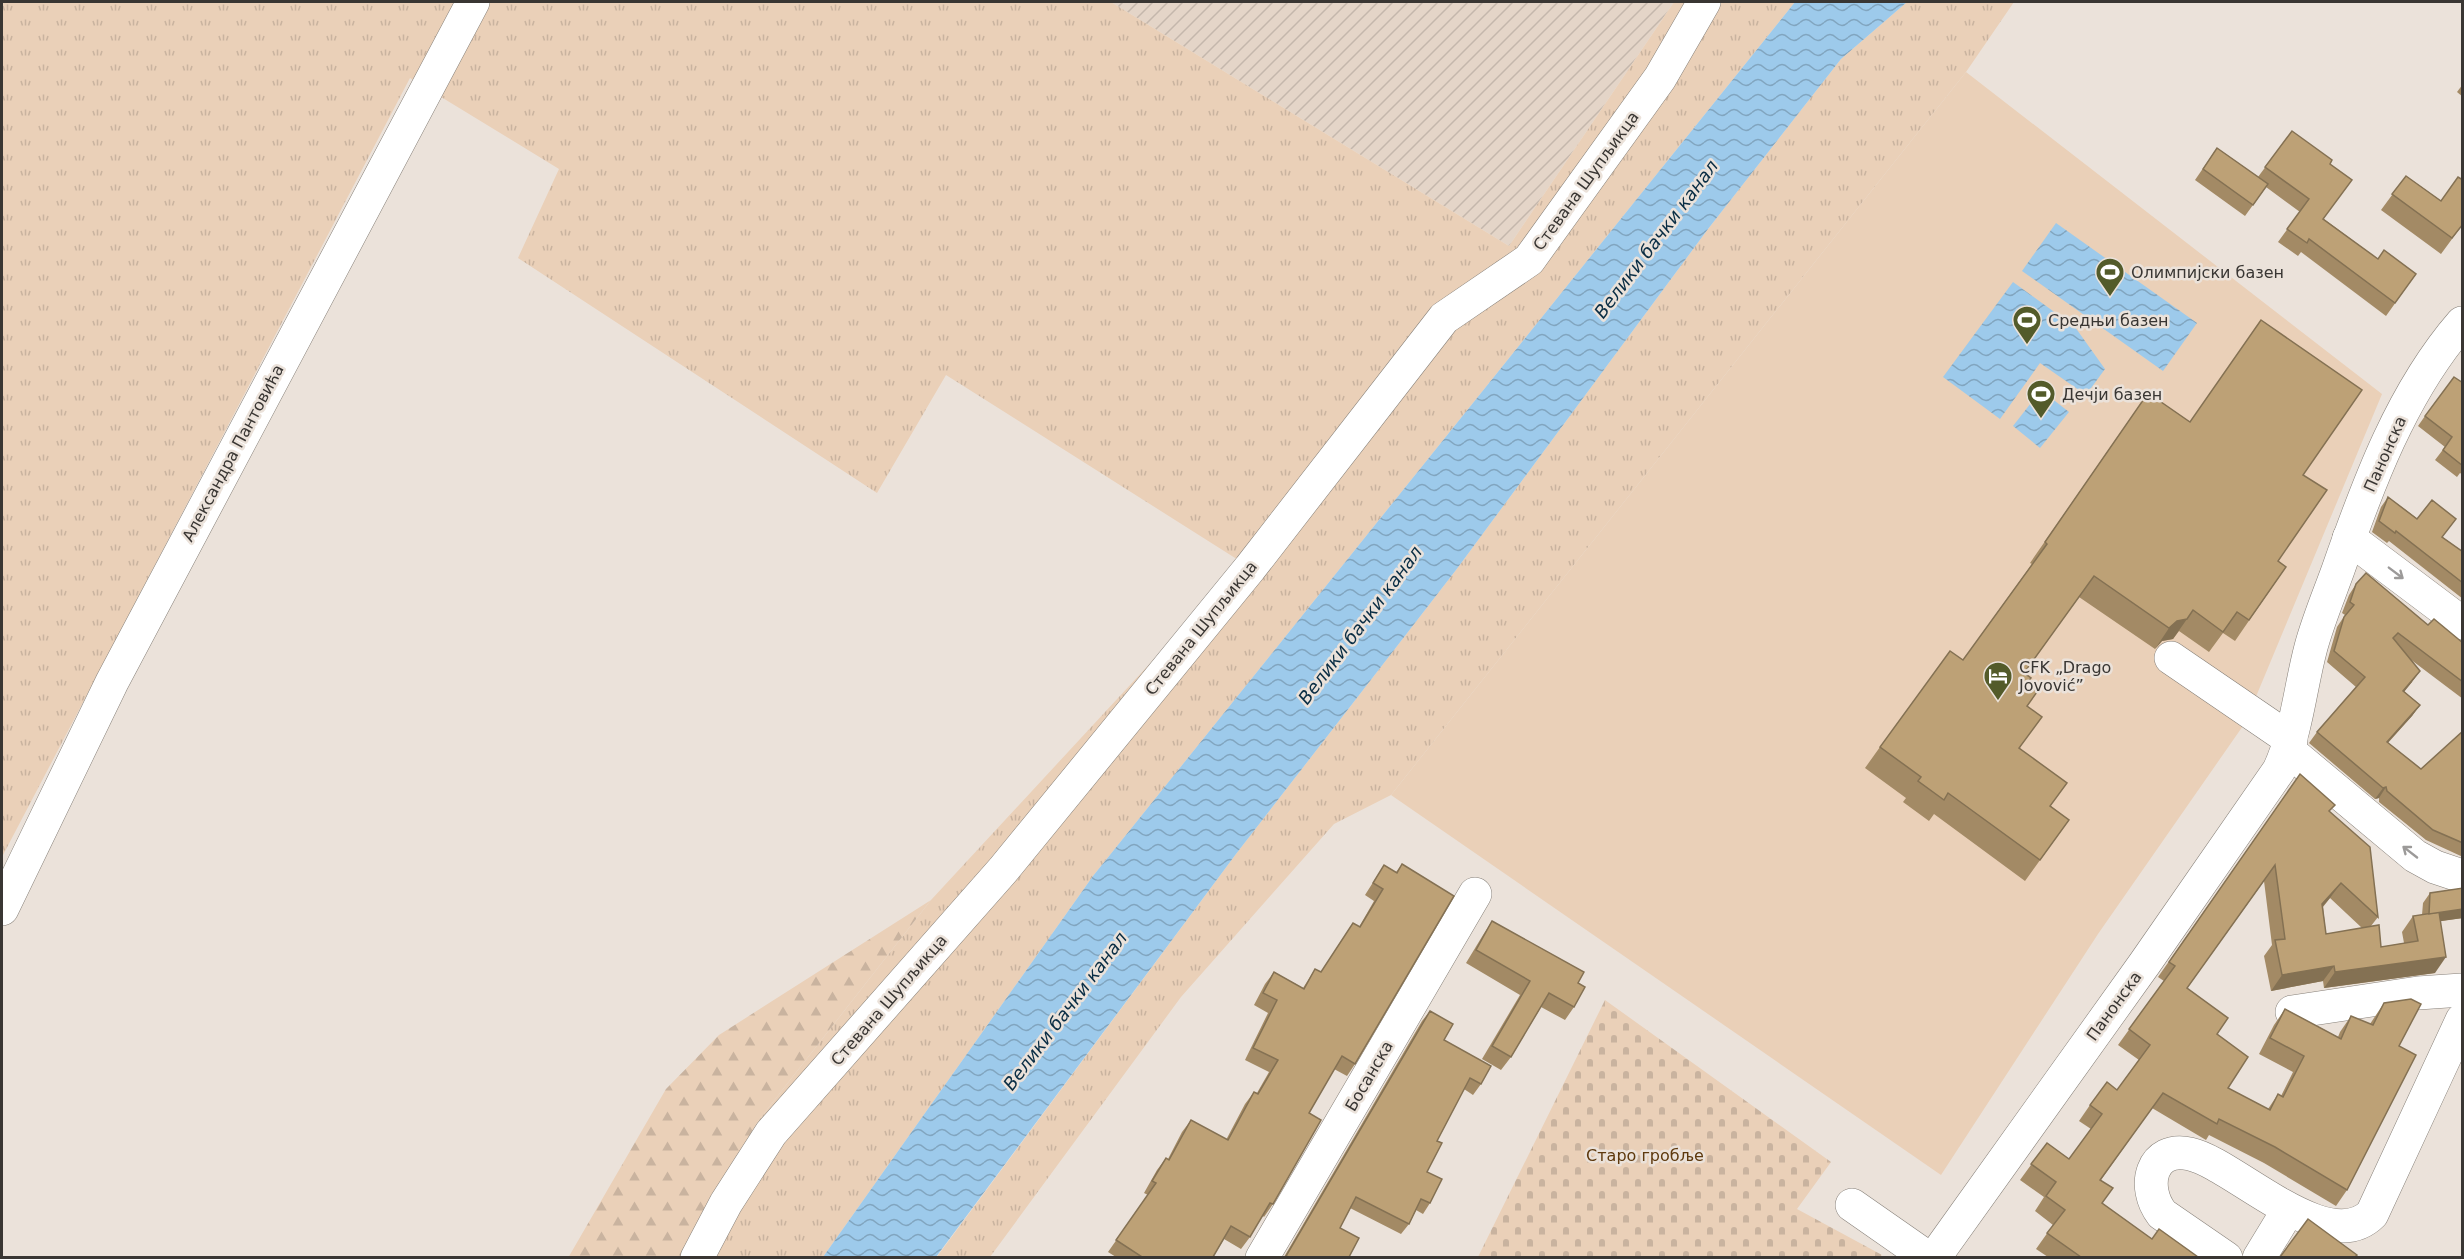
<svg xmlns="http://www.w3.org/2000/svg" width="2464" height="1259" font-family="'DejaVu Sans',sans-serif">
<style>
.industrial{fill:url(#industrial-furrows)}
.grass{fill:url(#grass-tufts)}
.forest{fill:url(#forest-firs)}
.cemetery{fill:url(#cemetery-stones)}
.garden{fill:#ead0b8}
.water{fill:url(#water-waves)}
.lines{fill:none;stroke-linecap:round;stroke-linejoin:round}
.minor-casing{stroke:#878079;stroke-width:34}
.minor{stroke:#fff;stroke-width:33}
.wall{fill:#a38a65;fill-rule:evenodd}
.shaded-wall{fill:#847153}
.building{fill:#bda176;stroke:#847153;stroke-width:1.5}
.oneway{stroke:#9c9a99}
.labels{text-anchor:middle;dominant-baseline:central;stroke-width:5;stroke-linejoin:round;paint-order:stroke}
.street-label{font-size:16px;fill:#393633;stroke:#ebe2da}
.poi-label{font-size:16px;fill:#393633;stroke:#ebe2da;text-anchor:start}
.park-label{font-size:16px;fill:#5e390d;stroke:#ebe2da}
.water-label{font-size:18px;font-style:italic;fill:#092d44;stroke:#ebe2da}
</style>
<defs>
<pattern id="industrial-furrows" width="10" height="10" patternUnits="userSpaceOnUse" patternTransform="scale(1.5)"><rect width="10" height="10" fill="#e4d5c8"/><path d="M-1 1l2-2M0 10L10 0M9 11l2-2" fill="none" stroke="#c4b7ac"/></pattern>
<pattern id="grass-tufts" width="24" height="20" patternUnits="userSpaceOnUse" patternTransform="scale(1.5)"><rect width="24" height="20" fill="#ead0b8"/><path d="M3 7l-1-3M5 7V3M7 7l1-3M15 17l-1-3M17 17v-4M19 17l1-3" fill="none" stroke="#c9b39f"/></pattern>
<pattern id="forest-firs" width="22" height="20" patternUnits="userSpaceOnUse" patternTransform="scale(1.5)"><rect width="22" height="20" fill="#ead0b8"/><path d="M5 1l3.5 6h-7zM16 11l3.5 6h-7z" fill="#c9b39f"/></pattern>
<pattern id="cemetery-stones" width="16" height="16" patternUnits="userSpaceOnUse" patternTransform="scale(1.5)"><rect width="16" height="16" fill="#ead0b8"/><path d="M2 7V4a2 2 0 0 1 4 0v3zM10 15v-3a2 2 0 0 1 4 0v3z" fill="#c9b39f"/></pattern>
<pattern id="water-waves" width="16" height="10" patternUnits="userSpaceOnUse" patternTransform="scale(1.5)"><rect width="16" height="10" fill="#9dcaeb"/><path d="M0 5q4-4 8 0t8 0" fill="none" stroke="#81a5bf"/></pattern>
</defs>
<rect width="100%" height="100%" fill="#ebe2da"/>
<polygon class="industrial" points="1111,2 1674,2 1509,246"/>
<g class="grass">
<polygon points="2,2 1111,2 1509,246 1674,2 1795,2 1093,876 823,1257 681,1257 758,1121 931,900 1243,563 946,375 877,493 518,258 559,169 410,78 2,857"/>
<polygon points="1907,2 2014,2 1966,72 1391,795 1334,824 1181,997 990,1257 936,1258 1236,854 1456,570 1708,229 1841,59"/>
</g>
<polygon class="forest" points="931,900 758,1121 681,1257 568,1258 666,1089 719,1035"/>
<polygon class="cemetery" points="1605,1000 1831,1162 1797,1209 1882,1255 1880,1257 1478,1257"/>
<polygon class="garden" points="1966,72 2382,394 2245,723 2098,934 1941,1175 1391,795"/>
<g class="water">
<polygon points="1795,2 1907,2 1841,59 1708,229 1456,570 1236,854 936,1257 823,1257 1093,876"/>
<polygon points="2056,223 2197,323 2163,371 2022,271"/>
<polygon points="2013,282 2075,327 2105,369 2086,395 2040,363 2000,419 1943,377"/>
<polygon points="2041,390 2069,412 2040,448 2013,426"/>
</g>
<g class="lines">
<g class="minor-casing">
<g id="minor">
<polyline points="2349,538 2462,623"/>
<polyline points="2171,658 2291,740"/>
<polyline points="2288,750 2415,856 2435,867 2462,876"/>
<polyline points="2,909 112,682 473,2"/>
<polyline points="2292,1012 2418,993 2462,990"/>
<polyline points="1852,1205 1928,1258"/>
<polyline points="697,1258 726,1203 771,1133 1003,870 1250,568 1444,318 1529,260 1660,78 1704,2"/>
<polyline points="1262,1258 1475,894"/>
<path d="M1934 1258 2145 963 2279 770C2297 731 2300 688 2311 647 2318 621 2329 595 2338 570 2368 484 2402 392 2462 323"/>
<path d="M2226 1258 2162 1214C2141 1187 2151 1145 2190 1154 2233 1163 2327 1259 2372 1214L2462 1020"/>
<polyline points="2259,1258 2287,1212"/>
</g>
</g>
<use href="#minor" class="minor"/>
</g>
<g class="wall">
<polygon points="2463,84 2463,97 2457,92"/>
<polygon points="2292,131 2330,164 2324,219 2378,259 2416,274 2386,316 2301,252 2298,256 2278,242 2300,212 2266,187 2245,216 2195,180 2217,148 2258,177"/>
<polygon points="2406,176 2441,201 2463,180 2463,224 2441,254 2381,210"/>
<polygon points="2463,383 2463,475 2460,473 2457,477 2435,460 2445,447 2418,426 2425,416"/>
<polygon points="2148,393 2190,422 2303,475 2278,561 2286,567 2235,641 2223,633 2209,652 2179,631 2173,639 2162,641 2155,649 2079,597 2024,673 2026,684 2037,692 2027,706 2020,749 2051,806 2069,820 2025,881 1934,814 1929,821 1903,802 1906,798 1865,768 1880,747 1963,660 2032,564 2030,563"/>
<polygon points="2388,497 2463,552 2463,599 2389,541 2387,543 2372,532 2381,507"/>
<polygon points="2356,584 2428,625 2463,643 2463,699 2410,659 2412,682 2404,691 2420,705 2412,716 2388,743 2421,769 2463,731 2463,857 2426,840 2379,802 2379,798 2375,799 2309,743 2317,732 2356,687 2327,662 2337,627 2345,615 2342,613 2349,595"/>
<path d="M2300 774 2330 812 2378 917 2371 926 2381 947 2404 943 2402 932 2413 916 2422 915 2423 903 2430 893 2463 888V918L2440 921 2435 973 2324 988 2323 981 2271 991 2264 956 2272 945 2264 881 2187 988 2217 1034 2228 1088 2268 1109 2278 1094 2281 1096 2293 1072 2259 1054 2274 1025 2285 1009 2338 1037 2340 1032 2351 1016 2370 1024 2384 1003 2399 1046 2347 1190 2336 1206 2264 1163 2209 1135 2206 1140 2152 1108 2101 1180 2102 1203 2152 1239 2198 1257H2048L2036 1249 2053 1225 2035 1211 2044 1197 2020 1180 2047 1143 2069 1159 2091 1129 2079 1121 2090 1105 2117 1090 2139 1060 2118 1045 2164 981 2158 977ZM2330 898 2362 928 2326 934 2323 907Z"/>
<polygon points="1402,864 1355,1064 1347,1076 1334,1069 1309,1113 1273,1204 1264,1217 1262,1215 1250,1237 1241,1249 1224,1239 1213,1257 1116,1257 1108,1252 1148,1195 1144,1193 1157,1170 1166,1158 1168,1159 1182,1132 1191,1120 1226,1140 1245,1104 1254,1092 1257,1093 1269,1072 1245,1060 1268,1013 1254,1005 1265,984 1274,972 1303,988 1315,969 1321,972 1353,923 1359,927 1374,901 1365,895 1384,865 1396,872"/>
<polygon points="1492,921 1578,983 1574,1007 1565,1020 1541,1007 1511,1057 1501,1070 1482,1059 1520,995 1466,963 1483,935"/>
<polygon points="1430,1011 1444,1040 1481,1084 1473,1095 1464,1089 1437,1141 1427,1172 1430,1203 1423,1214 1416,1210 1409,1224 1401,1234 1350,1208 1340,1228 1349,1257 1284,1257 1422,1021"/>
</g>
<g class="shaded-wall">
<polygon points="2187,619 2173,639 2162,641 2155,649 2169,628 2177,621"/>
<polygon points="2420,671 2412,682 2396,702 2403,691"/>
<polygon points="2420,705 2412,716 2379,752 2387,742"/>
<polygon points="2386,787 2379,798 2375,799 2383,788"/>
<polygon points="2341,883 2330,898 2311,920 2322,904"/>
<polygon points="2463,909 2463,918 2421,924 2429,914"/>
<polygon points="2446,957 2435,973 2324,988 2335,972"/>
<polygon points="2334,966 2323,981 2271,991 2282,975"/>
</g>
<g class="building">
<polygon points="2292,131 2332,160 2330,164 2352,180 2323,219 2378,259 2384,250 2416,274 2395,303 2309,239 2307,243 2287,229 2309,199 2265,167"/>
<polygon points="2217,148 2268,184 2253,205 2203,169"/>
<polygon points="2406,176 2441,201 2458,177 2463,180 2463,224 2452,238 2392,194"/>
<polygon points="2261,320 2362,390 2303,475 2327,490 2278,561 2286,567 2249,620 2237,612 2223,632 2193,610 2187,619 2177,621 2169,628 2094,576 2024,673 2031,678 2026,684 2037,692 2027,706 2042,717 2019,748 2067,783 2050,806 2069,820 2040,860 1948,793 1944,800 1918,781 1921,777 1880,747 1950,651 1963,660 2047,544 2045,542 2148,393 2190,422"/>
<polygon points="2454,377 2463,383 2463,466 2443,450 2452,437 2425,416"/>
<polygon points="2388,497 2417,519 2432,500 2456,519 2442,537 2463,552 2463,583 2396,531 2395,533 2379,521"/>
<polygon points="2366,573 2428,625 2434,619 2463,643 2463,682 2398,633 2393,638 2420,671 2403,691 2420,705 2387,742 2421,769 2463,731 2463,843 2433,830 2387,791 2386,787 2383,788 2317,732 2365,677 2334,651 2344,617 2354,605 2350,602 2356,584"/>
<polygon points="2300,774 2335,805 2329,811 2370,847 2378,917 2341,883 2322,904 2326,934 2379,925 2381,947 2418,941 2413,916 2439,912 2446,957 2335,972 2334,966 2282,975 2275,940 2285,939 2275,865 2187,988 2228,1018 2217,1034 2248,1057 2228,1088 2270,1110 2278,1094 2283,1097 2304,1056 2270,1038 2285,1009 2341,1039 2351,1016 2373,1025 2384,1003 2411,999 2421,1004 2399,1046 2416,1055 2347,1190 2275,1147 2219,1119 2217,1124 2163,1093 2100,1180 2113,1188 2102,1203 2152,1239 2159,1229 2198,1257 2081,1257 2047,1233 2065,1210 2046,1196 2056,1182 2031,1164 2047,1143 2069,1159 2102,1114 2090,1105 2107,1082 2117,1090 2150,1045 2129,1029 2175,966 2169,962"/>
<polygon points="1402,864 1454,896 1355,1064 1342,1056 1309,1113 1321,1120 1273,1204 1270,1203 1250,1237 1231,1226 1213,1257 1142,1257 1116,1240 1156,1183 1152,1181 1166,1158 1169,1160 1191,1120 1228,1140 1254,1092 1258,1094 1278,1060 1253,1048 1277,1000 1263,993 1274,972 1304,989 1315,969 1321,972 1353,923 1360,927 1383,889 1373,883 1384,865 1397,873"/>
<polygon points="2463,888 2463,909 2429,914 2430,893"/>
<polygon points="1492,921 1584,972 1578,983 1585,987 1574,1007 1549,993 1511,1057 1492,1046 1530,981 1476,950"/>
<polygon points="1430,1011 1453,1024 1444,1040 1491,1066 1481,1084 1470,1078 1437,1141 1442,1143 1427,1172 1442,1179 1430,1203 1421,1199 1409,1224 1356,1197 1340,1228 1359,1238 1349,1257 1289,1257 1286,1256"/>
<polygon points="2308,1219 2357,1255 2355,1257 2280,1257"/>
</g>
<defs><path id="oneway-shaft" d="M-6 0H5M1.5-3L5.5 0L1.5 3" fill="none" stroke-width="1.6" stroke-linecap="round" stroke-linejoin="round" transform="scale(1.5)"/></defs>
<g class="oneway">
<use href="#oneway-shaft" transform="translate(2396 573) rotate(37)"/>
<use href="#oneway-shaft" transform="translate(2410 852) rotate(-142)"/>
</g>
<defs>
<g id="stadium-pin" transform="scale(1.5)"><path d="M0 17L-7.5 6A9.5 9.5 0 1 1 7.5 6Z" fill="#535b2a" stroke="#ebe2da"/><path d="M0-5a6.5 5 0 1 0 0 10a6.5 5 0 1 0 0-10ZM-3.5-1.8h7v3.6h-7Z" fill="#fff"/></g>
<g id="hotel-pin" transform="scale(1.5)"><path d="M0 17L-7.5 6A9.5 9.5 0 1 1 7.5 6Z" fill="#535b2a" stroke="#ebe2da"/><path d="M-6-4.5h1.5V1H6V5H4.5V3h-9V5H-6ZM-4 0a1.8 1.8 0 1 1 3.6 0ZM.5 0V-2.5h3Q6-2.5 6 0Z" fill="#fff"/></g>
</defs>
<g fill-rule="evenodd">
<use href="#stadium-pin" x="2110" y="272"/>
<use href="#stadium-pin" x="2027" y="320"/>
<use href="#stadium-pin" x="2041" y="394"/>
<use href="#hotel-pin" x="1998" y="676"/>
</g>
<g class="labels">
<g class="street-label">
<text transform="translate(1586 181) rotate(-54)">Стевана Шупљикца</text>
<text transform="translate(233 453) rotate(-62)">Александра Пантовића</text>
<text transform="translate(2385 454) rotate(-66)">Панонска</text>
<text transform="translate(1201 628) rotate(-51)">Стевана Шупљикца</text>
<text transform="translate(889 1000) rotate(-49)">Стевана Шупљикца</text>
<text transform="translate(2114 1006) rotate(-54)">Панонска</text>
<text transform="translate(1369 1076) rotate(-60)">Босанска</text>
</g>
<g class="poi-label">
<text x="2131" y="272">Олимпијски базен</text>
<text x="2048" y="320">Средњи базен</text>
<text x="2062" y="394">Дечји базен</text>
<text x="2019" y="667">CFK „Drago<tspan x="2019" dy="18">Jovović”</tspan></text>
</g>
<g class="park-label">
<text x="1645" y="1155">Старо гробље</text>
</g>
<g class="water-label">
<text transform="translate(1656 239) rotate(-53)">Велики бачки канал</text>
<text transform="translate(1360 625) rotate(-53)">Велики бачки канал</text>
<text transform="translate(1065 1011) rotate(-53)">Велики бачки канал</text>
</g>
</g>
<rect width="2464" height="1259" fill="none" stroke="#393633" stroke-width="6"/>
</svg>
